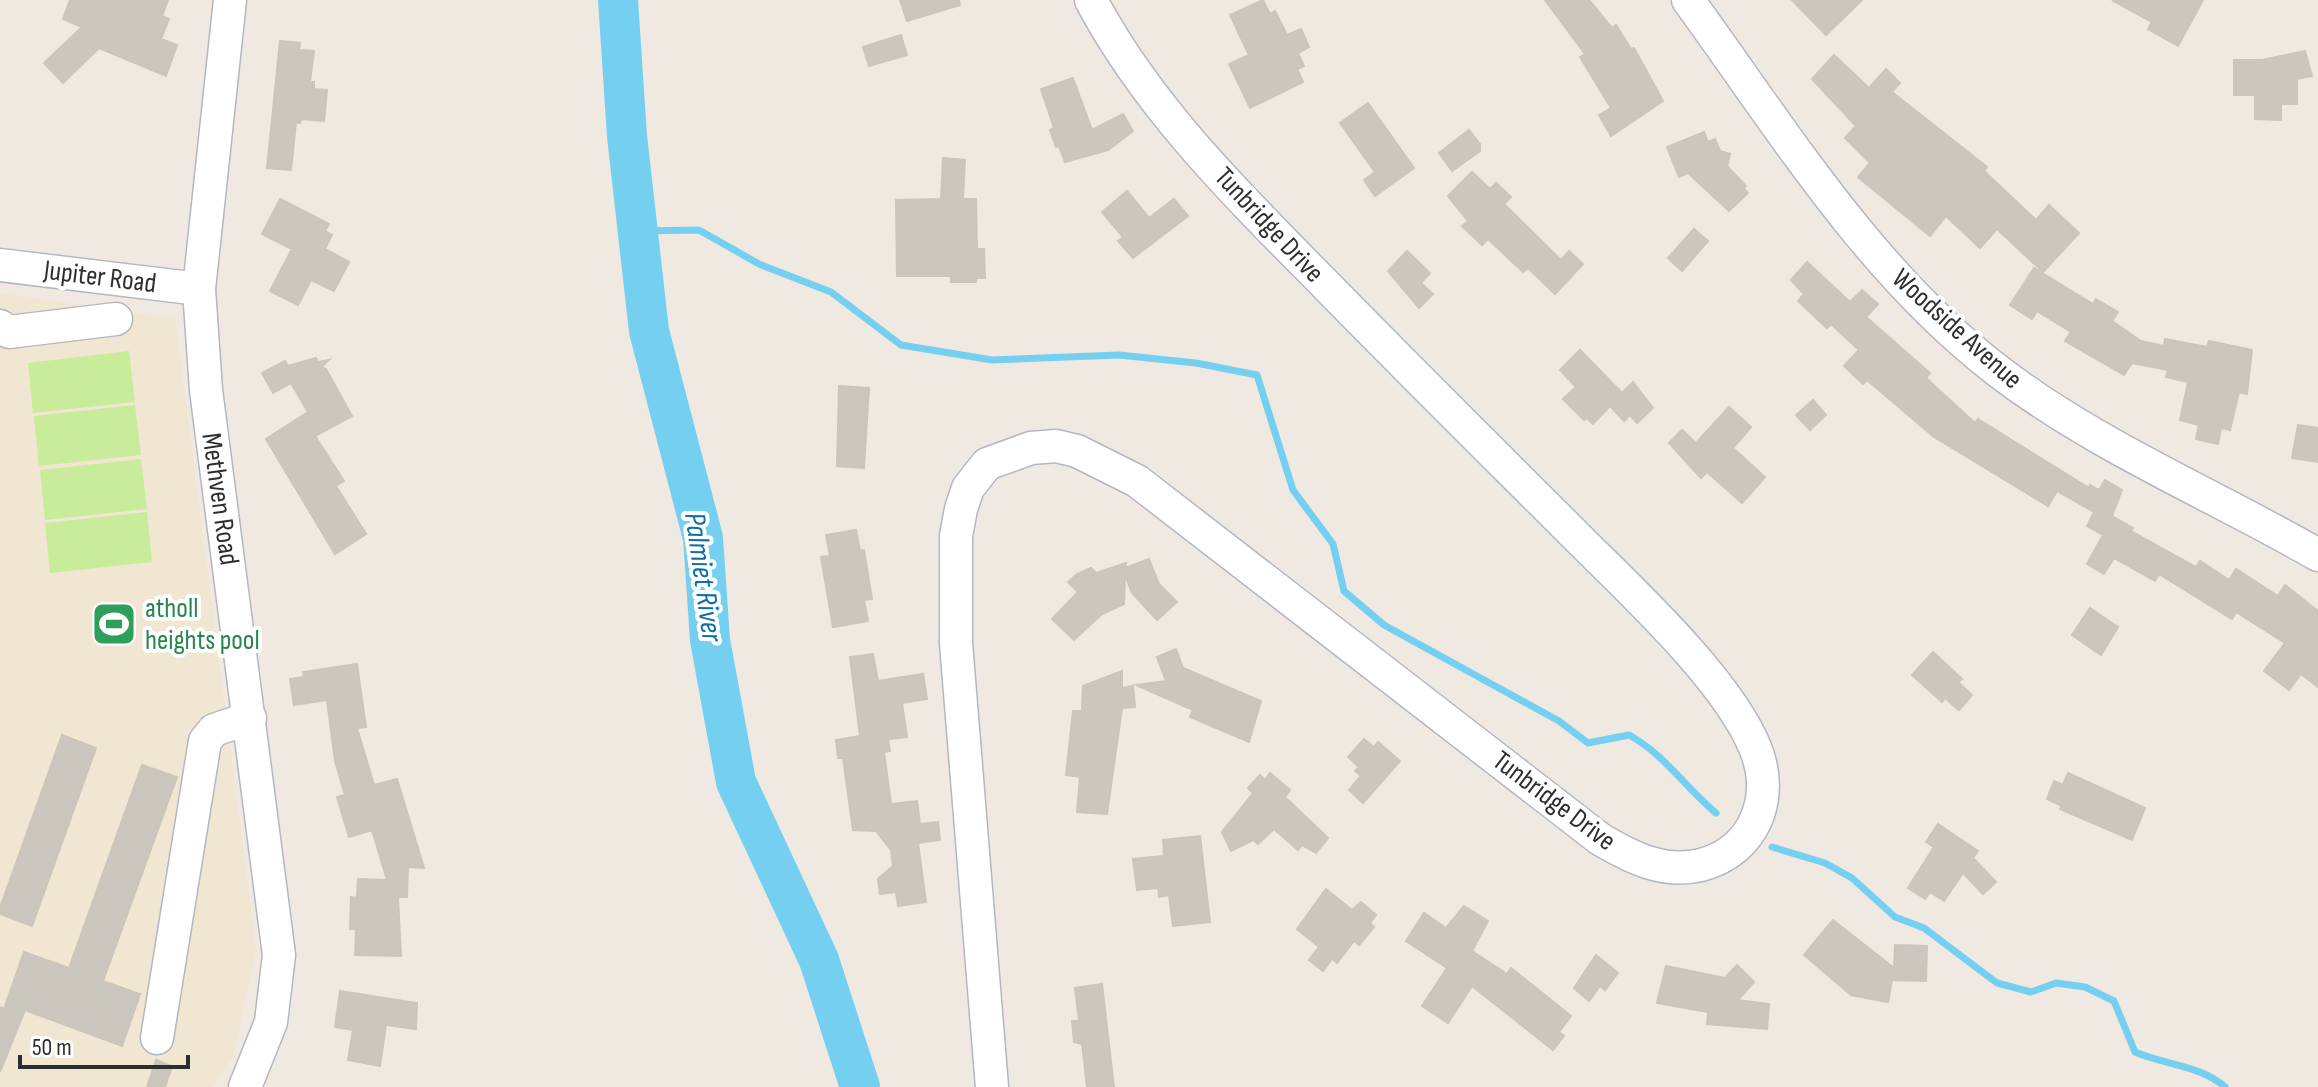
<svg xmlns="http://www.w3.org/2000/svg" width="2318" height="1087" font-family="'Sofia Sans Condensed',sans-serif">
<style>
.education{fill:#f0e6d1}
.pitch{fill:#c9ec9a}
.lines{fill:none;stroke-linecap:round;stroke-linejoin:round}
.stream{stroke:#75cff0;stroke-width:7}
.river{stroke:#75cff0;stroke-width:40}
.building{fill:#cbc7bf;stroke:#cbc5ba;stroke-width:2}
.minor-casing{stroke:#b4b7c1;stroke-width:35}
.minor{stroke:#fff;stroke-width:32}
.labels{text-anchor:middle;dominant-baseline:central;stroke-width:8;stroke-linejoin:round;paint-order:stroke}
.street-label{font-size:28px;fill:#2e2e2e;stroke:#fff}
.leisure-label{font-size:28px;fill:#27864d;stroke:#fff;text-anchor:start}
.water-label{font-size:30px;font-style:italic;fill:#0d6fa3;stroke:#fff}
</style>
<rect width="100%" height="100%" fill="#efe9e1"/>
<polygon class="education" points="0,293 175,319 256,949 234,1053 213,1087 0,1087"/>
<g class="pitch">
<polygon points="129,351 135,402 33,413 28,363"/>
<polygon points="135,405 141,455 39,466 34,416"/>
<polygon points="141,459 147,509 45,520 40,470"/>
<polygon points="147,512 152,562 50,573 45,523"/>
</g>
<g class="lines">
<g class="stream">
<path d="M638 231 699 230 759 264 831 292 901 345 992 360 1119 355 1196 363 1257 375 1293 490 1333 544 1344 591 1384 625 1559 721 1588 743 1629 735C1664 754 1686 788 1716 813"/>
<path d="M1772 847 1825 863 1852 878 1895 917 1924 928 1997 983 2031 992 2056 983 2085 987 2114 1001 2135 1052C2165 1065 2200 1065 2225 1087"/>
</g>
<polyline class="river" points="618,0 627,136 649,331 703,538 710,640 736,782 819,960 860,1087"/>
</g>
<g class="building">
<polygon points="70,0 168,0 162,16 169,19 161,39 177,45 166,76 99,48 63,83 44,63 82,27 63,19"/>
<polygon points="900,0 959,0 960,5 907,21"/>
<polygon points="1263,0 1270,14 1275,11 1287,35 1301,29 1309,47 1298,53 1304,66 1297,69 1303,82 1250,108 1229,64 1249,55 1230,15"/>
<polygon points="1545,0 1589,0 1612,28 1616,25 1631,49 1634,48 1663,101 1611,136 1599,115 1611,108 1580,57 1585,54"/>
<polygon points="1792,0 1862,0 1826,35"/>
<polygon points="2112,0 2203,0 2178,46 2148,29 2152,22"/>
<polygon points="901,35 907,55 869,66 863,47"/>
<polygon points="280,41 300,43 299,50 314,51 310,82 314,82 314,89 327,90 324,121 301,119 300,123 296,122 291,170 267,168"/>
<polygon points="2305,51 2312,76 2297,79 2297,104 2281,104 2281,120 2255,119 2255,95 2234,95 2234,60 2262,60"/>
<polygon points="1834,55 1869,88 1886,69 1900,83 1892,92 1987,167 1984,171 2036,220 2049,205 2079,233 2043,272 1997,229 1980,248 1946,216 1930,236 1858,177 1870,163 1845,138 1856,126 1812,79"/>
<polygon points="1073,78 1092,130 1123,114 1133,131 1108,150 1065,162 1059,146 1056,147 1050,130 1054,128 1041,89"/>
<polygon points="1368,103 1414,168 1375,196 1364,180 1375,172 1340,123"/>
<polygon points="1469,130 1480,144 1480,151 1452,171 1439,153"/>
<polygon points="1704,132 1708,142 1715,139 1720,151 1730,154 1727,166 1746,186 1743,188 1748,193 1729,211 1688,173 1679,177 1667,147"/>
<polygon points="943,158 965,160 963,199 976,199 977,249 984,249 985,278 976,278 976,282 951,282 951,276 897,276 896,200 941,199"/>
<polygon points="1472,172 1490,189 1496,183 1511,197 1504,204 1561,260 1569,251 1583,264 1555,294 1528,268 1523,272 1488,239 1482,245 1462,226 1468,221 1448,196"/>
<polygon points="1127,191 1149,218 1174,199 1188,216 1133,258 1118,241 1123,237 1102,212"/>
<polygon points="280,199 329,224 325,231 332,235 325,249 349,262 334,291 311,280 298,305 270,291 292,249 262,234"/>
<polygon points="1694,229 1708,241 1682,271 1668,258"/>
<polygon points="1407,251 1430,273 1421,283 1433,294 1419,308 1388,271"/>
<polygon points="1807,262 1850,302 1862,290 1878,304 1866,317 1930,373 1926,378 1975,423 1978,419 2089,488 2090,485 2099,490 2105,480 2122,490 2112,516 2133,528 2131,531 2196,567 2200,561 2229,580 2236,569 2278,596 2285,585 2318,611 2318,687 2301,674 2289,690 2264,671 2285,643 2236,612 2232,619 2159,574 2155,581 2114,558 2104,574 2087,564 2103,535 2087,526 2094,512 2057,491 2048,506 1934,437 1867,380 1863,384 1844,366 1859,350 1831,324 1827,328 1798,301 1804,294 1791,280"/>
<polygon points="2034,268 2093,304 2096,299 2118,312 2112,321 2141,341 2164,346 2165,339 2207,347 2209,341 2252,350 2247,394 2239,392 2230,430 2221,428 2218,444 2196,439 2199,425 2180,420 2188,382 2166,377 2168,370 2132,363 2124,375 2065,341 2071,332 2037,311 2032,319 2010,305"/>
<polygon points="1580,350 1622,393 1633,382 1653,408 1637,423 1630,415 1624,421 1610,406 1593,424 1587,418 1584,420 1563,399 1576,387 1560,370"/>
<polygon points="316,358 318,362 329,360 321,367 326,369 352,416 315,436 344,481 336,486 366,534 335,554 266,439 308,412 291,383 273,393 262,373 285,361 288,366"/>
<polygon points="839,386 869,388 864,468 837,466"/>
<polygon points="1813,400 1826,415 1810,430 1796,415"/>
<polygon points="1729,407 1751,427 1733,448 1765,477 1742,503 1707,472 1701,478 1669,443 1682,430 1696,443"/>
<polygon points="2298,425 2318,428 2318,462 2292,458"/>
<polygon points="856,530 860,551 864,550 872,599 864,600 868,621 833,627 821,557 830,556 826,535"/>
<polygon points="1149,559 1159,584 1177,602 1157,620 1132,593 1125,575 1124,604 1102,614 1074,640 1052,619 1078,592 1068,582 1077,574 1091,568 1096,573 1126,563 1125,568"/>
<polygon points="2090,608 2118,627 2101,655 2072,635"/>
<polygon points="1176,649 1183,668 1261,701 1249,742 1190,717 1193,710 1136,685 1166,681 1157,657"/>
<polygon points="1933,652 1962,679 1958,682 1972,695 1959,710 1945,698 1942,702 1912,675"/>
<polygon points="873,654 878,681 923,674 927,699 902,703 907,737 888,739 890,751 884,752 891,804 917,801 920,824 938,822 940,840 918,843 926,902 898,906 896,892 880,894 878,879 893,866 891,850 876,831 853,830 843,758 838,758 836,740 860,736 850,657"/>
<polygon points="357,664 366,727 357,728 374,785 397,779 424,868 408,867 407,897 398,897 401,956 355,955 356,929 350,929 351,897 357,898 358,879 387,880 372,830 349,837 337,797 345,795 335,761 327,700 294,705 290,679 304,677 303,672"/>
<polygon points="1122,671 1122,688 1133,686 1135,707 1122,708 1107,814 1077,812 1080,777 1066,775 1073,711 1082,711 1083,686"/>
<polygon points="62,735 96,748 32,926 0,914 0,908"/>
<polygon points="1364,739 1374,747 1378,742 1400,761 1363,803 1349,790 1361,776 1355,771 1359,767 1348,757"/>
<polygon points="142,765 177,777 103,981 140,994 122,1046 25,1010 0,1072 0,1007 4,1009 24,952 69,968"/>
<polygon points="1270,773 1290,790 1285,797 1328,838 1316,853 1302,845 1298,850 1274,829 1258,844 1253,840 1231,851 1222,832 1253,793 1248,788 1260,775 1265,780"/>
<polygon points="2068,773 2145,808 2132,840 2060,809 2062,806 2047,799 2054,781 2063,785"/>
<polygon points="1938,824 1978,851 1973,858 1996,882 1983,894 1963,873 1944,901 1930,892 1925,899 1908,888 1934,847 1926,842"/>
<polygon points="1200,836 1210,922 1173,926 1169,895 1159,897 1158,888 1137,890 1133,859 1164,856 1163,840"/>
<polygon points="1326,889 1352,910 1361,902 1376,915 1370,923 1374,927 1359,945 1354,941 1337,963 1332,959 1323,971 1309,960 1319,947 1297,929"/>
<polygon points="1464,906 1488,921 1472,951 1507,974 1511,968 1571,1016 1559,1032 1564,1036 1553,1050 1472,986 1448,1023 1422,1006 1447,968 1406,941 1424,913 1446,928"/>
<polygon points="1833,920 1894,968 1895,945 1927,946 1926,981 1893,980 1893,975 1888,1002 1851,995 1804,955"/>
<polygon points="1596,955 1618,973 1605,990 1600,986 1589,1001 1574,988"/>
<polygon points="1737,965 1754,982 1738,1000 1769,1004 1767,1029 1707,1024 1708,1012 1657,1003 1666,966 1725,978"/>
<polygon points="1102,984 1114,1087 1087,1087 1082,1044 1074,1042 1072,1021 1079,1021 1075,988"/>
<polygon points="340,991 417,1003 416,1029 386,1025 380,1066 348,1060 353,1030 335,1027"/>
<polygon points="156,1060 172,1066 165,1087 147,1087"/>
</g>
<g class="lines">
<g class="minor-casing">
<g id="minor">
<polyline points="230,0 199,289 206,390 279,955 271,1022 245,1087"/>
<path d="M1688 0C1782 129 1869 272 1998 371 2096 446 2212 494 2318 555"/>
<polyline points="0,265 199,289"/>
<polyline points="0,326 9,332 116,319"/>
<polyline points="157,1038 205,741 214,730 250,718"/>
<path d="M992 1087 956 643V536L961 509 968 488 987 464 1031 448 1056 446 1077 451 1137 481 1600 839C1632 858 1664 874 1701 865 1754 851 1775 799 1756 750 1729 681 1632 592 1578 538 1493 453 1407 368 1323 282 1238 196 1148 108 1091 0"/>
</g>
</g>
<use href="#minor" class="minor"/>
</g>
<defs>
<g id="stadium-square" transform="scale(2.3)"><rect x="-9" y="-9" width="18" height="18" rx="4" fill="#2e9e5b" stroke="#fff"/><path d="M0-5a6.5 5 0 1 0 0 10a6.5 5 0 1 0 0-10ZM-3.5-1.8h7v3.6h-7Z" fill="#fff"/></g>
</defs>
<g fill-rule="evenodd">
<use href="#stadium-square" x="114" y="624"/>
</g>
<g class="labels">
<g class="street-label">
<text transform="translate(1269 225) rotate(47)">Tunbridge Drive</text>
<text transform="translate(100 277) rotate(7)">Jupiter Road</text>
<text transform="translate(1957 329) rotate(42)">Woodside Avenue</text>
<text transform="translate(220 499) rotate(82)">Methven Road</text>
<text transform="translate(1554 801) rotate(37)">Tunbridge Drive</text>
</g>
<g class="leisure-label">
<text x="145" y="608">atholl<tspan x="145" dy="32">heights pool</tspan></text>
</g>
<g class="water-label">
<text transform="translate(703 577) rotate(82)">Palmiet River</text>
</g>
</g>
<path d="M20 1055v12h168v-12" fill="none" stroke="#2e2e2e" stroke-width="4"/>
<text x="32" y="1055" font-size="24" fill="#2e2e2e" stroke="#ffffff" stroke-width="6" paint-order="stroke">50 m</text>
</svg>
